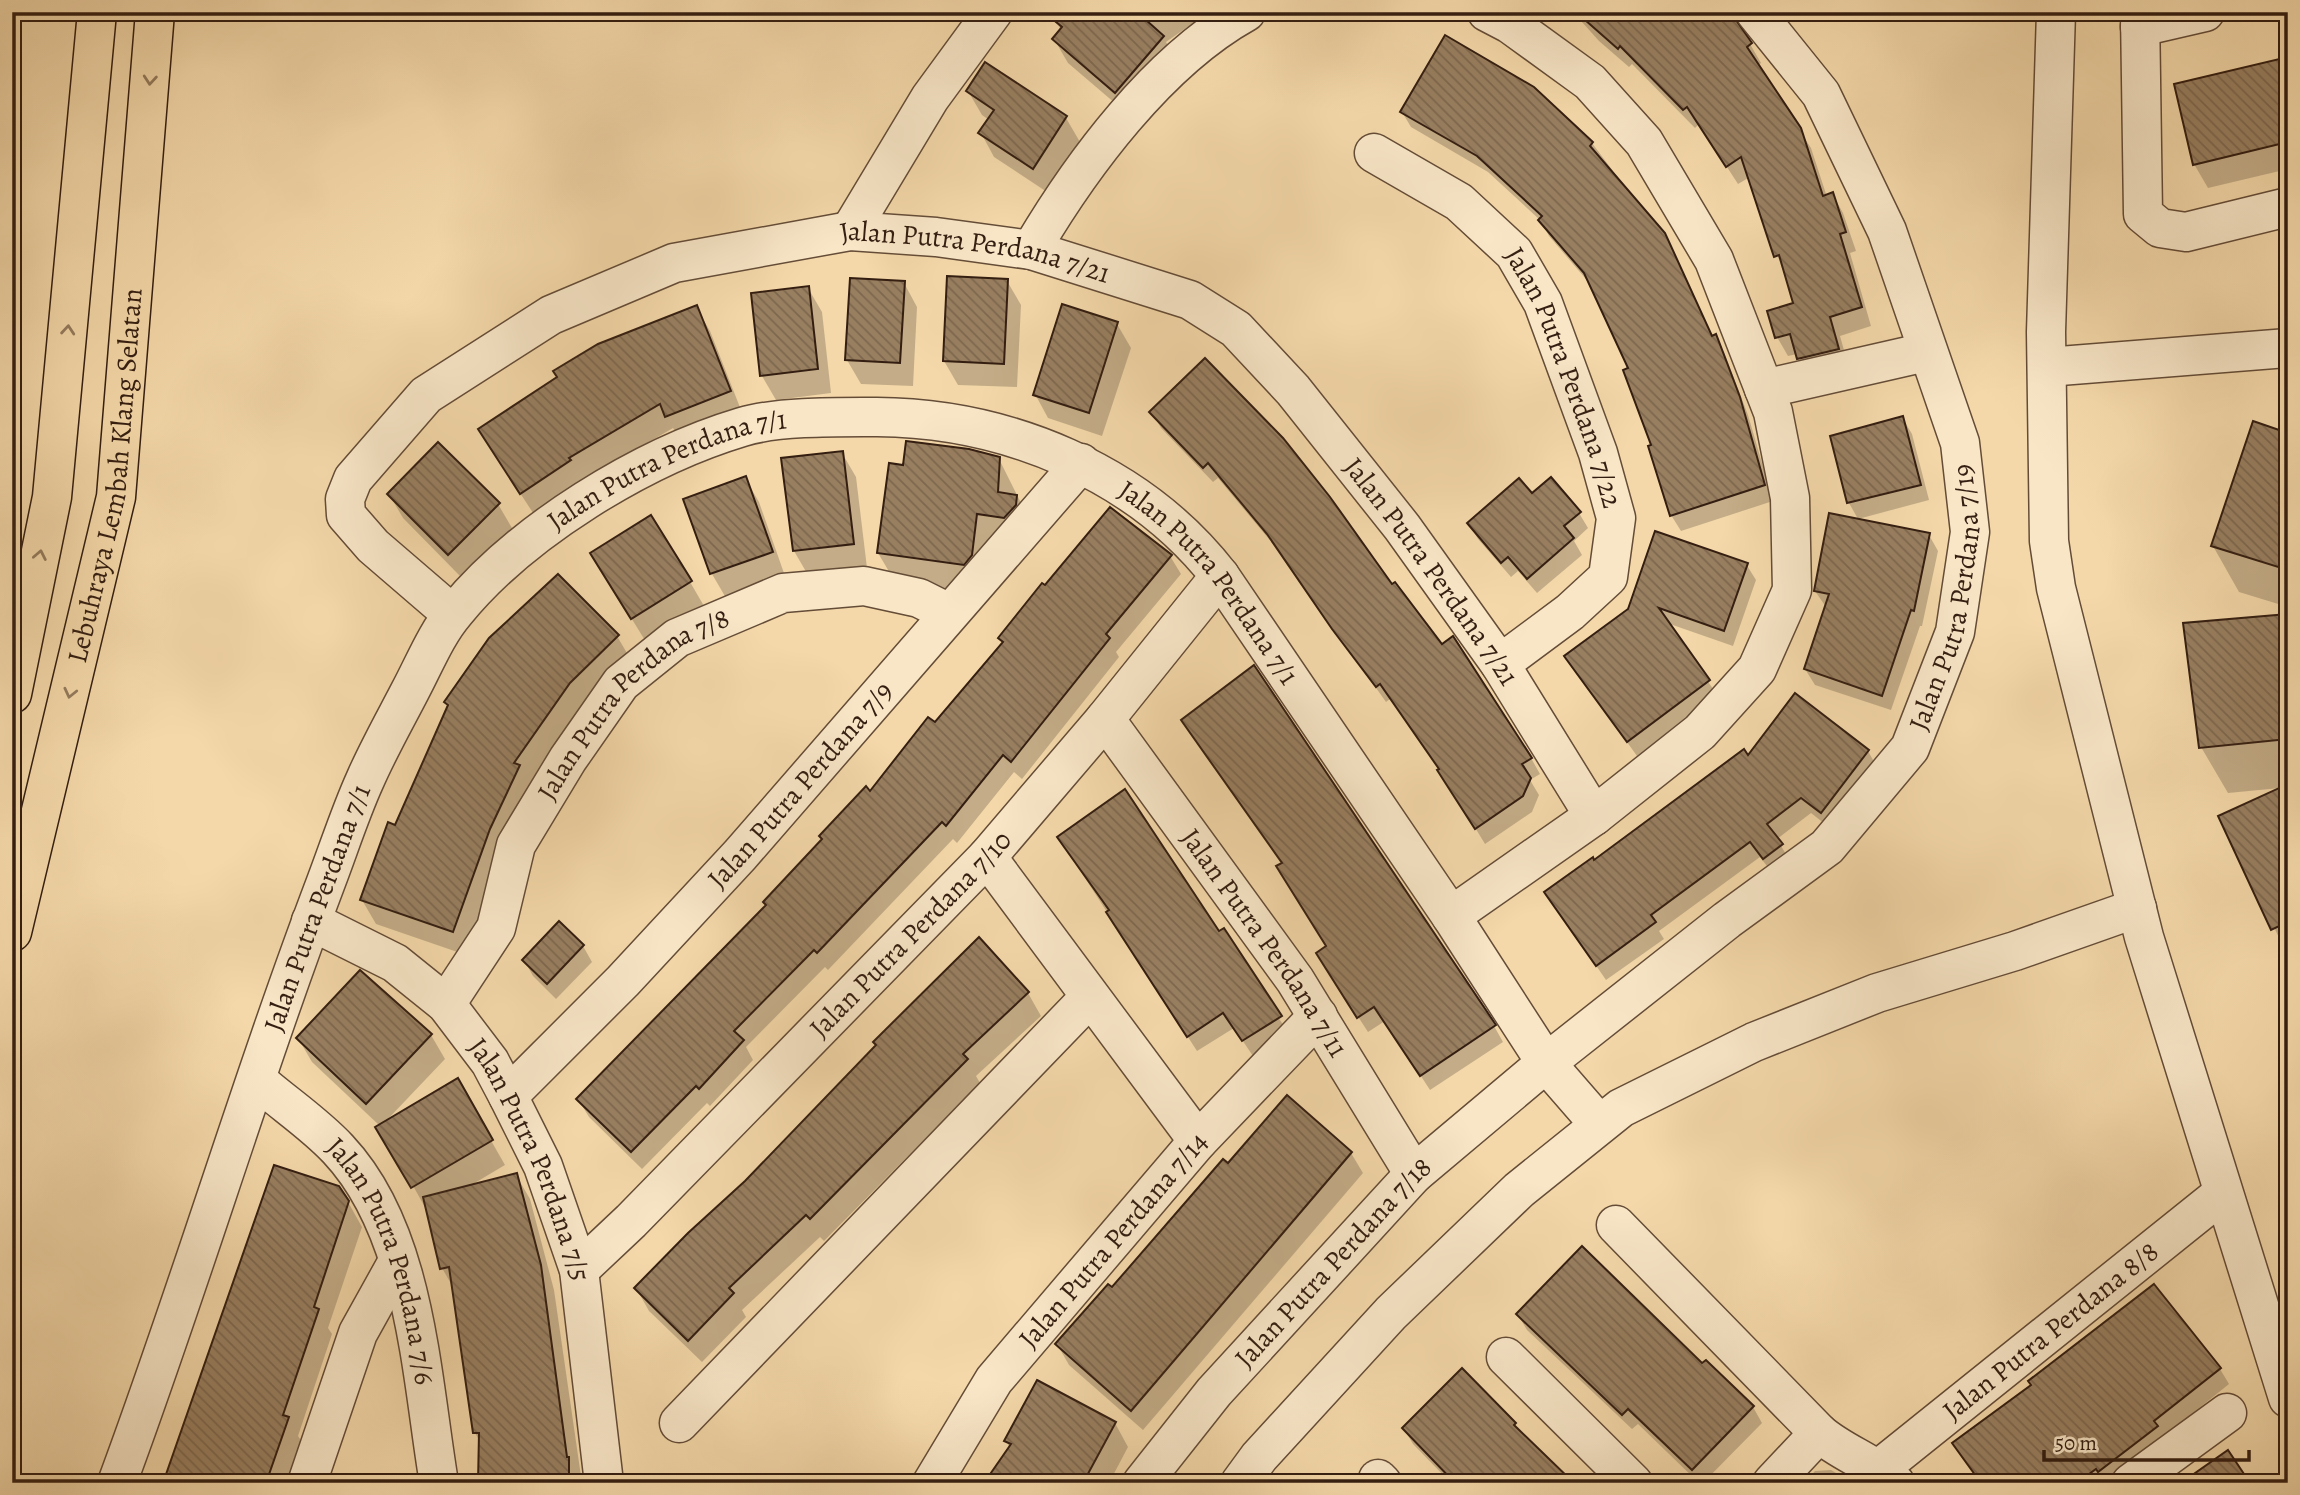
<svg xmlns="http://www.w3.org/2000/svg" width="2300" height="1495" font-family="Alegreya,serif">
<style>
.shadow{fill:#0003}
.building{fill:url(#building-back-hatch);stroke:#341e11;stroke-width:2}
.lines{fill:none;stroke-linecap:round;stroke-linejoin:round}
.minor-casing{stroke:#644c37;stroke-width:41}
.highway-casing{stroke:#341e11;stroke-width:41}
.minor{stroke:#f8e6c7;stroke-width:38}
.highway{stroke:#f4d8a9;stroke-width:38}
.oneway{stroke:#947b5d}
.labels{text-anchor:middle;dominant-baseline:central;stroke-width:5;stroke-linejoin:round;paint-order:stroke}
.street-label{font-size:28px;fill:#341e11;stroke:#f8e6c7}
</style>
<defs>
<pattern id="building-back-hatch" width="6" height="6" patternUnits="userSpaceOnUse" patternTransform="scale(1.75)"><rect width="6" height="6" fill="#987f60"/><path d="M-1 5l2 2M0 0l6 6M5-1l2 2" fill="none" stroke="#7d674e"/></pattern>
</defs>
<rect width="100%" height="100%" fill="#f4d8a9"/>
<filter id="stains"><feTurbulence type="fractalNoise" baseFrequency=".00286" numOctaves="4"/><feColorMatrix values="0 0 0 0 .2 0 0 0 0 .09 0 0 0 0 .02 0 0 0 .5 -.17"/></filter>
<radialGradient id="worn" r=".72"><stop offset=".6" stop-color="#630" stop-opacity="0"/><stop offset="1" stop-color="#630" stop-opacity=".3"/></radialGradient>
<g class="shadow">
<polygon points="1063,12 1209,12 1166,42 1177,61 1130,116 1068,63 1054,39 1061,30 1056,21"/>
<polygon points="1573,12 1727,12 1750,44 1761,63 1757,66 1811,148 1827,197 1833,195 1843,213 1856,251 1850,253 1871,326 1840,336 1849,368 1810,377 1797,354 1788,356 1777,337 1795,305 1750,177 1738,184 1699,124 1695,128 1632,64 1629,67 1599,41"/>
<polygon points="2288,59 2288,169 2208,188 2194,164"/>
<polygon points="986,64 1066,118 1080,142 1047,192 994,157 981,133 989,120 982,115 968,91"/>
<polygon points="1402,112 1592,143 1673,251 1713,337 1724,352 1748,415 1773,501 1681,531 1671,515 1630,369 1591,285 1549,236 1540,220 1488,172 1411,127"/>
<polygon points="1007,281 1021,305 1017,387 958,385 944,361"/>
<polygon points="904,283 917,307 913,386 861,384 847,360"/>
<polygon points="808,288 822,312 831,393 776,400 762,376"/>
<polygon points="696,307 710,331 743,415 680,440 673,428 581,482 535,516 494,453"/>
<polygon points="1117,324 1131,348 1102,436 1048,418 1035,394"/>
<polygon points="1152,412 1391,586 1531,758 1540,774 1530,780 1539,795 1532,812 1485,844 1440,770 1390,699 1386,702 1278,550 1218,478 1213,482 1161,428"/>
<polygon points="1903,419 1912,434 1929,500 1858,519 1849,503 1832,437"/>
<polygon points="2288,435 2288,607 2239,592 2213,546"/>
<polygon points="842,453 856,477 867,568 808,575 794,551 783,460"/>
<polygon points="999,459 1034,529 982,596 897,585 878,553 905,467"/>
<polygon points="745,478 759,502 785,576 726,598 712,574 686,500"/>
<polygon points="389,494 498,504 512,528 462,578 403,518"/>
<polygon points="1532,496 1579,513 1588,528 1574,541 1582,555 1537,593 1518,571 1511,577 1478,539 1469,524"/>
<polygon points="1111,509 1170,556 1181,574 1116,652 1119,657 1022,779 1014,772 957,843 953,839 828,970 825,967 746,1047 753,1060 710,1106 707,1103 642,1169 589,1117 578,1099 768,906 935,724 1003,643 1000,638"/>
<polygon points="1929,535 1938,551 1922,626 1920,626 1891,710 1815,685 1805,669 1826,607 1815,591"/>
<polygon points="1746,564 1756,580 1733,646 1667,623 1718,696 1637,756 1566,657 1630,610"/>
<polygon points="606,577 690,582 704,606 646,642"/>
<polygon points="2288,616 2288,956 2220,817 2280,788 2228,793 2201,747 2185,625"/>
<polygon points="617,636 631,660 584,707 529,785 532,790 466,955 376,924 362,900 449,707 446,702"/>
<polygon points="1183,721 1494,1026 1503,1042 1430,1090 1385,1021 1368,1032 1327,969 1328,947 1283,864"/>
<polygon points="1868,751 1877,767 1830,828 1811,813 1777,839 1790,861 1773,874 1760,857 1659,931 1664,939 1606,980 1546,893 1748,758"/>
<polygon points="1059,838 1219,933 1289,1033 1253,1056 1234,1028 1197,1051"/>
<polygon points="979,940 1028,993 1041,1016 976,1076 980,1083 824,1241 820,1237 742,1310 746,1317 702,1362 649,1311 636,1288 747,1182"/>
<polygon points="583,946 592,962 556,999 533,976 524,960"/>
<polygon points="431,1035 445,1059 387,1120 457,1081 505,1165 468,1187 516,1175 530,1199 554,1290 582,1483 480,1483 481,1443 475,1433 454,1289 442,1268 427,1211 380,1126 312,1062 298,1038"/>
<polygon points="1351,1153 1363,1173 1143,1430 1069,1365 1057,1344 1228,1166"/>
<polygon points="348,1202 362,1227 328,1328 332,1334 298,1436 302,1442 288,1483 164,1483"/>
<polygon points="1518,1315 1702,1366 1753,1407 1762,1423 1703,1483 1699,1483 1638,1424 1632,1429 1527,1330"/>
<polygon points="2220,1369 2229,1384 2162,1438 2114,1483 1981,1483"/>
<polygon points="1115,1423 1128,1447 1109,1483 986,1483 1010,1448 1006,1441"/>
<polygon points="1514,1424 1520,1433 1571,1483 1451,1483 1413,1444 1404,1429"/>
<polygon points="1831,1470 1853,1483 1804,1483 1815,1471"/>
</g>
<g class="building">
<polygon points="1044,12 1137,12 1164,36 1115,93 1052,39 1062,27"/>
<polygon points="1576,12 1729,12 1734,17 1752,43 1747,47 1801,128 1823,196 1833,192 1846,232 1840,234 1862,307 1830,317 1839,349 1797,359 1790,334 1775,338 1767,311 1793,303 1779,255 1774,257 1741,157 1726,167 1687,107 1683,110 1620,46 1618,49"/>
<polygon points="1445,35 1534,87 1593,142 1590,146 1665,233 1712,336 1716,334 1740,397 1765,485 1670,516 1648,446 1651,445 1623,370 1628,368 1584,273 1538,220 1542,216 1477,156 1400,112"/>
<polygon points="2288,57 2288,142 2193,165 2174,84"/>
<polygon points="985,62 1067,116 1033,169 978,133 994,110 966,91"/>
<polygon points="947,276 1008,279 1004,364 943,361"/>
<polygon points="850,278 905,281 900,363 845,360"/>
<polygon points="809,286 818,369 760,376 751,293"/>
<polygon points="1062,304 1118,322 1089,413 1033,395"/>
<polygon points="697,305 731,391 665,417 660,404 569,458 571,460 520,494 478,429 557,377 553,371 598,344"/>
<polygon points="1205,358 1283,438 1330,497 1392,584 1395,582 1442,644 1453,636 1532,758 1522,764 1531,778 1523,796 1475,829 1437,770 1439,769 1380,684 1376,687 1332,629 1267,534 1208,463 1203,468 1149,412"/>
<polygon points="1903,416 1921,485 1847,503 1830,436"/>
<polygon points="2253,421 2288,433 2288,570 2211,546"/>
<polygon points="906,441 969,449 1000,457 998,492 1017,495 1016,505 1004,518 977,514 972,555 964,565 877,553 889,463 903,465"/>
<polygon points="438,442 500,503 448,555 387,494"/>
<polygon points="843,451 854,544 793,551 781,458"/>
<polygon points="746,476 773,552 710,574 683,499"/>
<polygon points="1551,477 1581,512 1564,526 1574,538 1527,579 1508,557 1501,563 1467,523 1519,478 1532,493"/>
<polygon points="1110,507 1172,555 1106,634 1110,638 1011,762 1003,755 946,826 942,822 817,953 814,950 734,1031 744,1040 699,1089 696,1086 631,1152 576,1099 766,905 763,902 822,839 819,836 866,786 870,791 928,717 935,722 1003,642 998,638 1042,583 1045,585"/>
<polygon points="1829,513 1930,533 1914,611 1911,610 1882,696 1804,669 1829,594 1814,591"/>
<polygon points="651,515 692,581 631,619 590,553"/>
<polygon points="1655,531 1748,563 1724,631 1659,608 1710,680 1627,742 1564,656 1628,609"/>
<polygon points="558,574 619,635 570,683 514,763 520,765 490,829 453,932 360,900 388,822 395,825 448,705 444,702 489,638"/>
<polygon points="2288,614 2288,739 2199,748 2183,623"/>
<polygon points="1254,665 1496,1025 1420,1076 1374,1007 1357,1018 1316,953 1326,946 1276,866 1282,863 1181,720"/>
<polygon points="1795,693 1869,750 1821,813 1801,798 1767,824 1783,844 1763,859 1750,842 1651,915 1656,922 1596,966 1544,892 1593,857 1594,860 1744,749 1748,755"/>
<polygon points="2288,784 2288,922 2271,930 2218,816"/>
<polygon points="1125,789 1219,931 1224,928 1282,1016 1242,1041 1223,1013 1187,1037 1106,912 1109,910 1057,837"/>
<polygon points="559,921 584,945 547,984 522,960"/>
<polygon points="979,937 1029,992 963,1054 968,1059 810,1219 806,1215 729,1288 734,1293 688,1341 634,1288 688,1233 745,1181 876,1045 873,1042"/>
<polygon points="360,970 432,1034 366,1104 296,1038"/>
<polygon points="458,1078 493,1140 411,1188 375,1127"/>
<polygon points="1287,1095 1352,1152 1131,1411 1055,1344 1108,1284 1112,1287 1223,1159 1228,1163"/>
<polygon points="274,1165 339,1186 349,1201 314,1307 319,1309 283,1415 289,1417 266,1483 163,1483"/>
<polygon points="517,1173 541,1265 567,1457 569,1457 569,1483 478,1483 479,1433 473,1433 449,1267 440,1269 423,1197"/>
<polygon points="1582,1246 1702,1363 1706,1360 1754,1406 1692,1470 1628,1409 1622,1415 1516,1314"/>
<polygon points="2154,1284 2221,1368 2154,1421 2158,1426 2098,1472 2096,1469 2077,1483 1981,1483 1952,1443 2031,1385 2028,1381"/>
<polygon points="1462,1368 1516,1423 1514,1425 1574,1483 1455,1483 1402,1428"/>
<polygon points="1037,1380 1116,1422 1083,1483 984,1483 1011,1444 1004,1441"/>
<polygon points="2228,1450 2250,1483 2181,1483"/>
</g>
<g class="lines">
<g class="minor-casing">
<g id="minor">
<polyline points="2056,12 2046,332 2049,541 2056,588 2144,937 2288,1398"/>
<polyline points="2140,12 2143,214 2160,228 2186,232 2288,207"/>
<polyline points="2140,27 2205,12"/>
<path id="s1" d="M1374 153 1459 202 1514 253 1543 303 1598 453 1616 518 1608 577 1570 612 1500 664"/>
<polyline points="850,231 930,98 993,12"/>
<path d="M1031 250C1081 165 1158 61 1246 12"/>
<polyline points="2047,367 2288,348"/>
<polyline points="1764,389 1926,352"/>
<path id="s2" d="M452 614 373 546 346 515 345 499 353 479 426 395 551 315 674 263 850 231 936 237 1031 250 1190 300 1236 329 1293 390 1402 527 1500 664 1594 816"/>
<path id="s3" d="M1105 719 1295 980 1414 1174"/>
<polyline points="987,857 1198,1141"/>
<polyline points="1451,916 1594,816 1700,732 1757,669 1792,590 1790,498 1773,412 1714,260 1644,142 1590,82 1510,24 1487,12"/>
<path id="s4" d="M311 921 395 963 446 1004 490 1062 508 1096 543 1166 579 1270 604 1483"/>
<path id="s5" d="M446 1004 496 928 516 845 568 759 621 683 677 638 783 593 864 586 919 598 949 613"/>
<path id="s6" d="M257 1080C283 1103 315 1124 338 1149 416 1232 421 1375 439 1483"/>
<path id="s7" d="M508 1096 623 981 740 855 1081 463"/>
<path d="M1616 1225 1819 1433C1842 1453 1872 1462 1895 1483"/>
<path id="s8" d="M579 1270 631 1221 987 857 1105 719 1220 576"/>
<polyline points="1506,1357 1633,1483"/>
<polyline points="679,1423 1090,997"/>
<path id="s9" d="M1879 1469 2223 1193"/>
<polyline points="1378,1479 1382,1483"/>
<path id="s10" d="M117 1483C191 1284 251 1080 326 882 339 848 350 813 365 780 378 750 395 720 410 691 424 665 436 634 455 612 521 531 642 457 742 427 778 416 839 417 877 417 1007 418 1139 472 1220 576L1451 916 1546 1063 1599 1124"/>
<polyline points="307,1483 358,1333 398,1261"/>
<path id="s11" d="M932 1483 994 1380 1198 1141 1318 1016"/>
<path id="s12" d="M1142 1483 1214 1392 1414 1174 1546 1063 1727 920 1827 847 1910 748 1955 632 1970 532 1960 443 1887 231 1821 94 1755 12"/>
<polyline points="1240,1483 1259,1457 1391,1313 1519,1190 1621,1108 1754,1042 1877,993 2015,951 2137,908"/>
<polyline points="1772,1483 1819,1433"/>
<polyline points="2131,1483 2227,1413"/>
</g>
</g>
<g class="highway-casing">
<g id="highway">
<polyline points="12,694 52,497 97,12"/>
<path id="s13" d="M12 932 116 497 155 12"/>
</g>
</g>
<use href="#minor" class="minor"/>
<use href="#highway" class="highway"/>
</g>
<defs><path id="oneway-chevron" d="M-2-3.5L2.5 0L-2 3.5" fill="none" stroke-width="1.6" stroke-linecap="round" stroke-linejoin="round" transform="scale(1.75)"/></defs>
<g class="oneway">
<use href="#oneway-chevron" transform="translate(150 80) rotate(95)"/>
<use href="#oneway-chevron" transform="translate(68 330) rotate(-85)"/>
<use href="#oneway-chevron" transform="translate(40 555) rotate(-79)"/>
<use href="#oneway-chevron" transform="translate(70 693) rotate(103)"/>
</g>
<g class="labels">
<g class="street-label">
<text stroke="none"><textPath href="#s2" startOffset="882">Jalan Putra Perdana 7/21</textPath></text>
<text stroke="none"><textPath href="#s1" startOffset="308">Jalan Putra Perdana 7/22</textPath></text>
<text stroke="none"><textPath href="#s13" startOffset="467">Lebuhraya Lembah Klang Selatan</textPath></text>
<text stroke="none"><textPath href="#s10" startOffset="1197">Jalan Putra Perdana 7/1</textPath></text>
<text stroke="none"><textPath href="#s2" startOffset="1470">Jalan Putra Perdana 7/21</textPath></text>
<text stroke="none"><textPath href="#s10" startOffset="1806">Jalan Putra Perdana 7/1</textPath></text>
<text stroke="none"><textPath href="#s12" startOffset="1225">Jalan Putra Perdana 7/19</textPath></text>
<text stroke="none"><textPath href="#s5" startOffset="364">Jalan Putra Perdana 7/8</textPath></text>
<text stroke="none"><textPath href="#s7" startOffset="427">Jalan Putra Perdana 7/9</textPath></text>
<text stroke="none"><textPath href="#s10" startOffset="609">Jalan Putra Perdana 7/1</textPath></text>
<text stroke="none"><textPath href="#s8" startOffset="472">Jalan Putra Perdana 7/10</textPath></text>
<text stroke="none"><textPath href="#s3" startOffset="275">Jalan Putra Perdana 7/11</textPath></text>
<text stroke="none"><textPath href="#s4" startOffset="338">Jalan Putra Perdana 7/5</textPath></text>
<text stroke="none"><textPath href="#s11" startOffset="304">Jalan Putra Perdana 7/14</textPath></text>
<text stroke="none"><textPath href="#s12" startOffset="292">Jalan Putra Perdana 7/18</textPath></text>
<text stroke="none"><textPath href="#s6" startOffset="229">Jalan Putra Perdana 7/6</textPath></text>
<text stroke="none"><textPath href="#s9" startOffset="220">Jalan Putra Perdana 8/8</textPath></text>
</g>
</g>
<rect width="2300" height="1495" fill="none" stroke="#f4d8a9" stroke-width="42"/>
<rect x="14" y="14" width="2272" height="1467" fill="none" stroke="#341e11" stroke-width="3.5"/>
<rect x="21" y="21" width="2258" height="1453" fill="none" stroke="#341e11" stroke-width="2"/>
<path d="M2044 1450v10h205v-10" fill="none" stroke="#341e11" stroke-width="3.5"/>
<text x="2055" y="1450" font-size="21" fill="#341e11" stroke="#f8e6c7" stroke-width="5" paint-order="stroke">50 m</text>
<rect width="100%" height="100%" filter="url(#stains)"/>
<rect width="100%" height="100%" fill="url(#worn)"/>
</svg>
